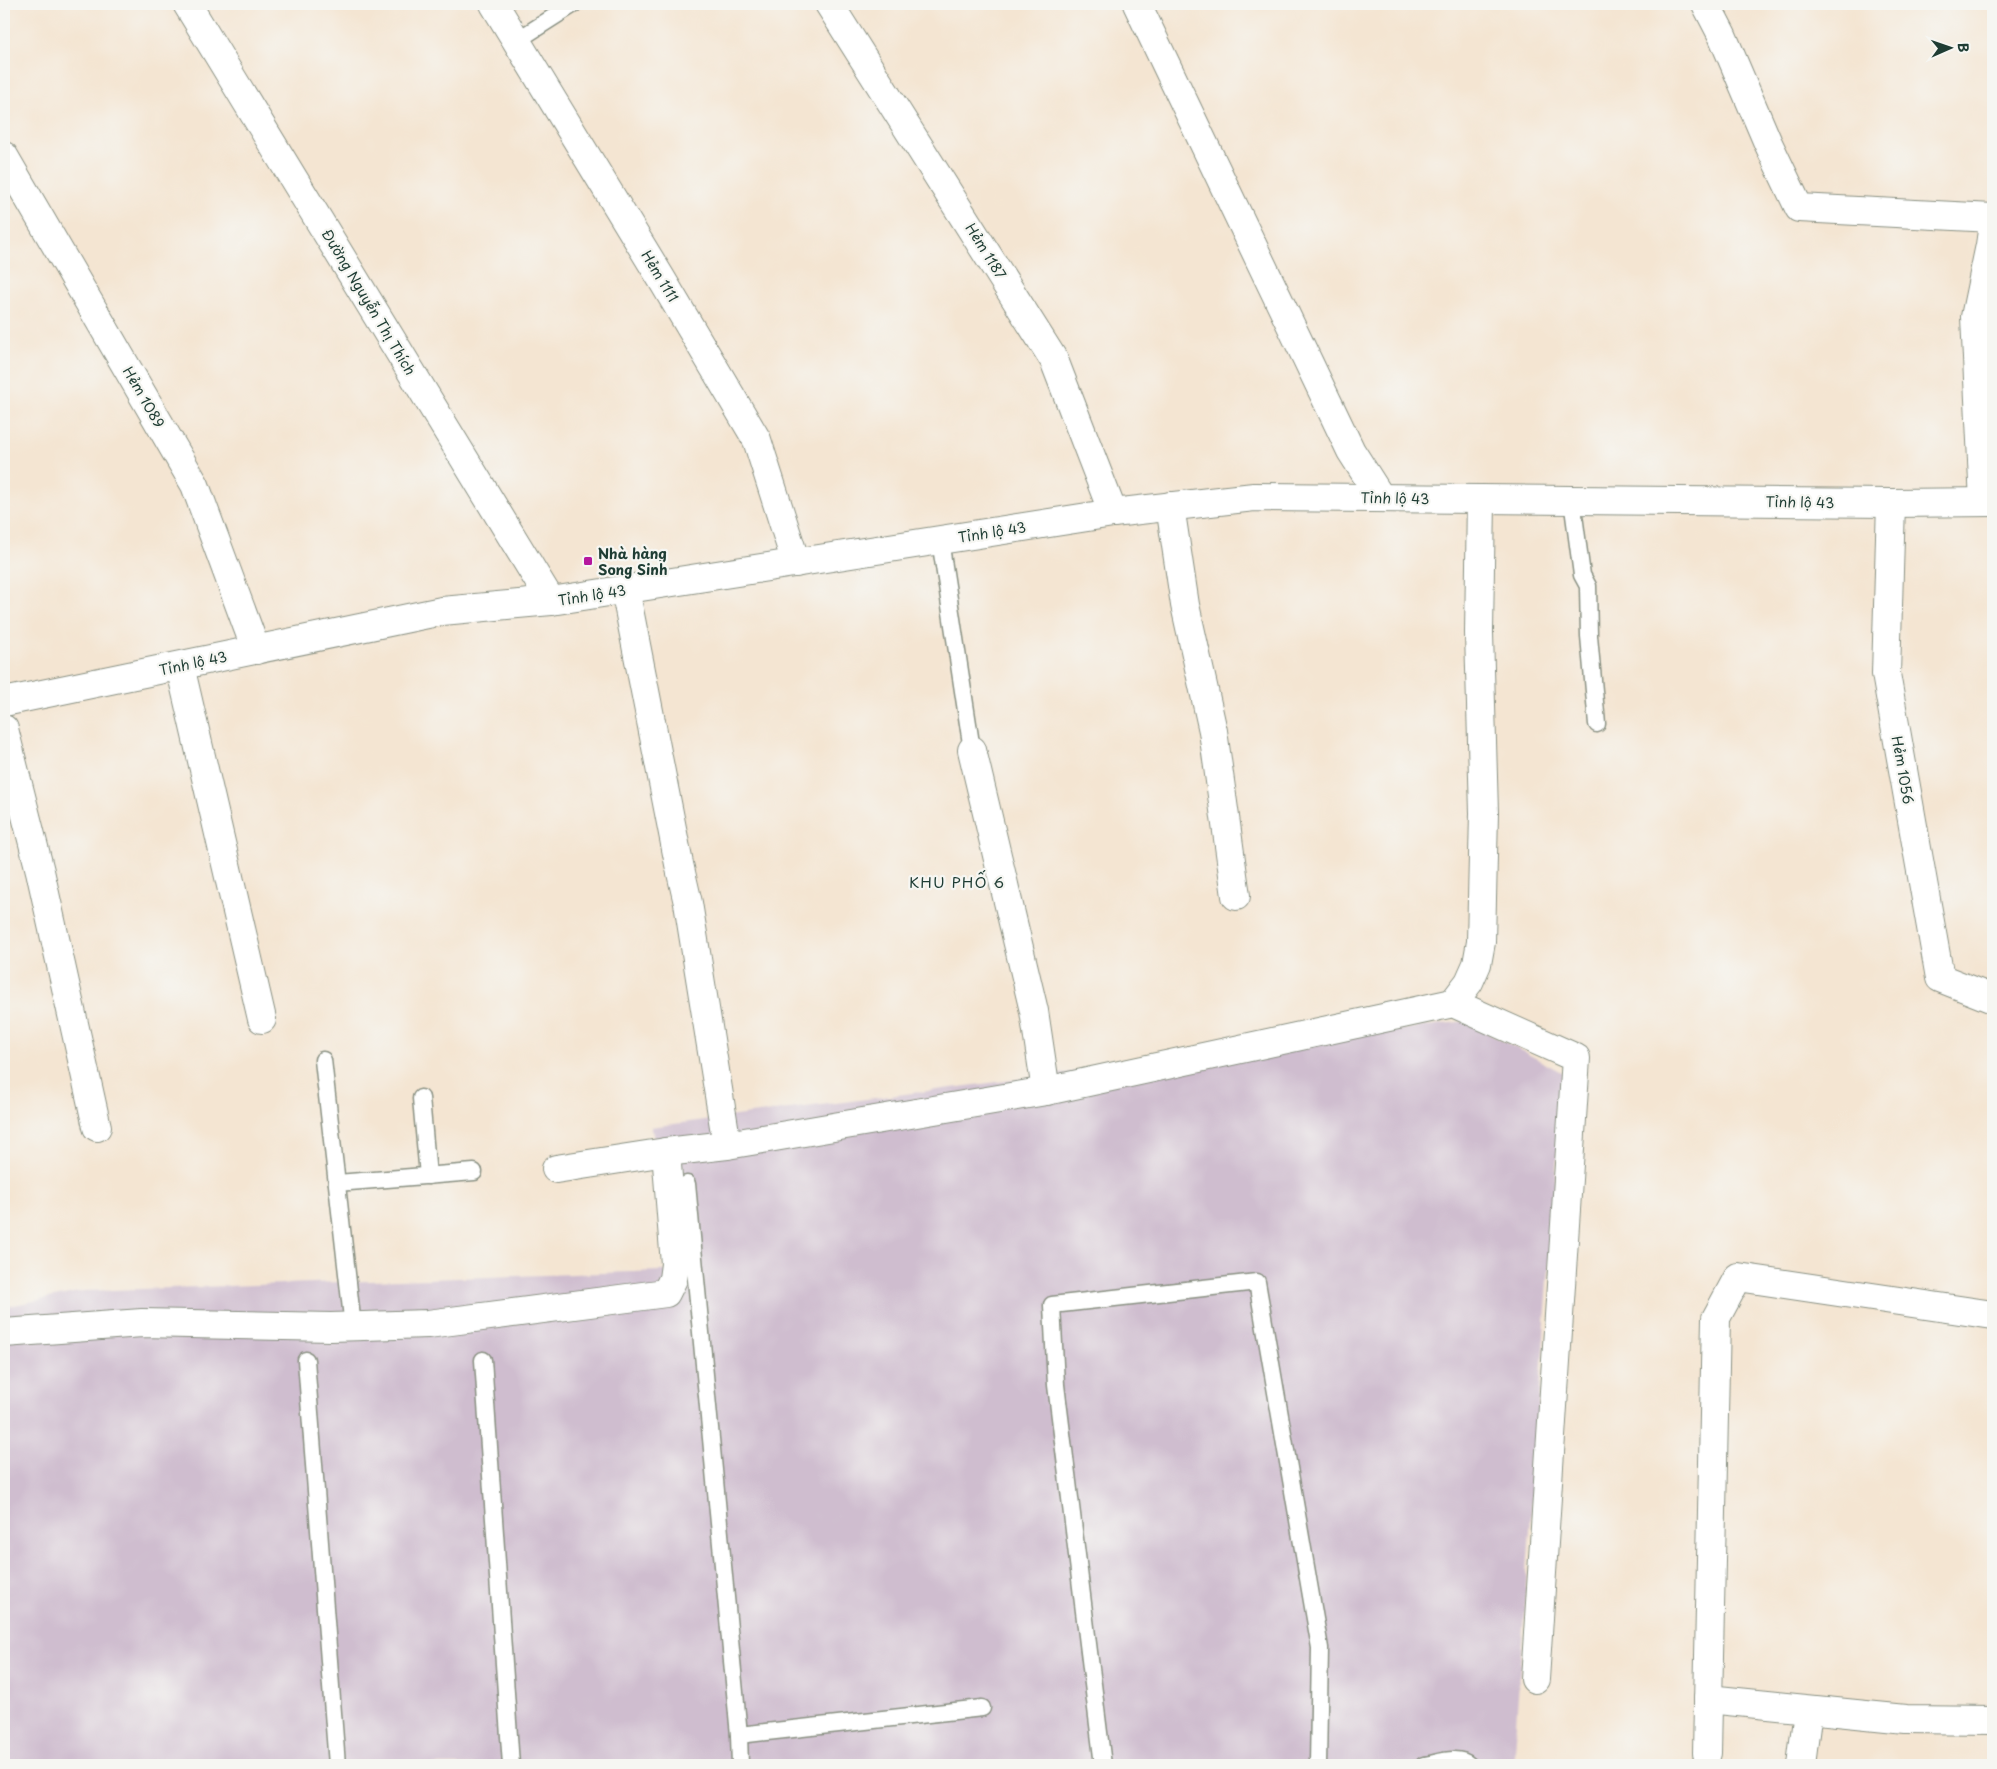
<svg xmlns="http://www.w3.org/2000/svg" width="1997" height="1769" font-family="'Playpen Sans',sans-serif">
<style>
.industrial{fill:#cfbdcf}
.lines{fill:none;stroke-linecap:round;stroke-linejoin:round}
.service-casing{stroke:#8a9183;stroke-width:19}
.minor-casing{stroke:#8a9183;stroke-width:30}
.secondary-casing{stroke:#8a9183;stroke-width:30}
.service{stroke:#fff;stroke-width:16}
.minor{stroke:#fff;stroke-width:28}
.secondary{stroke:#fff;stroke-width:28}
.poi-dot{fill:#b5179e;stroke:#f6f6f2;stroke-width:2}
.labels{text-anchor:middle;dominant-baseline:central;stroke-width:4.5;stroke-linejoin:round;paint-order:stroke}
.street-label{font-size:14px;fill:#1f3d34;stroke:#f6f6f2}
.poi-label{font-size:14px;font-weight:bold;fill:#1f3d34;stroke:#f6f6f2;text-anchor:start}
.neighbourhood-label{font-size:15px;letter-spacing:1px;fill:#1f3d34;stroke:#f6f6f2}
</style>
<rect width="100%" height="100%" fill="#f6f6f2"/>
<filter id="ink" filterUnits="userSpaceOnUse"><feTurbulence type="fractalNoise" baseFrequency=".02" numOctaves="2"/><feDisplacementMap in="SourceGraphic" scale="10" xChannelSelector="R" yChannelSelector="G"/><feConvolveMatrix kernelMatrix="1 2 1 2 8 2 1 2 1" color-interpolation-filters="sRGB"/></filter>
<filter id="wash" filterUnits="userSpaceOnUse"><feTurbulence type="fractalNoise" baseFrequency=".0096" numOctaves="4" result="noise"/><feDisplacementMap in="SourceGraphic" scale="20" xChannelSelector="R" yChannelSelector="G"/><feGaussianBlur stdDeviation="1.12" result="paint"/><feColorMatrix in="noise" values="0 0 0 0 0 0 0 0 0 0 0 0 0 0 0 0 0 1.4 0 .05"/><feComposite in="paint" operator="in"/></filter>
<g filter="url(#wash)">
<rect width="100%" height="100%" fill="#f4e5d2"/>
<polygon class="industrial" points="1466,1021 1563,1073 1513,1765 4,1765 4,1307 84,1291 689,1270 651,1127"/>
</g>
<g filter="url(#ink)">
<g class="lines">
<g class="service-casing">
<g id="service">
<polyline points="516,41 574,4"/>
<polyline points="1572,500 1582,575 1588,586 1589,636 1597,724"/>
<polyline points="940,540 972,750"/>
<polyline points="323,1060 353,1327"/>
<polyline points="421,1098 428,1176"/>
<polyline points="337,1183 474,1172"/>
<polyline points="687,1184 739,1735 740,1765"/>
<polyline points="306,1360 337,1765"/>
<polyline points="483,1360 511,1765"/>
<polyline points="739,1735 982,1708"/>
<polyline points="1103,1765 1056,1385 1052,1305 1257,1282 1320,1648 1318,1765"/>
<path d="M1424 1765C1438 1763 1458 1755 1469 1765"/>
</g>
</g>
<g class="minor-casing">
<g id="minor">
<polyline points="187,4 551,601"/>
<polyline points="494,4 661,278 757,440 796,563"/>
<polyline points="829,4 1054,360 1113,513"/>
<polyline points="1137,4 1351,451 1381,498"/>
<polyline points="1706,4 1722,35 1768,143 1799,208 1993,218"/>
<polyline points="4,156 195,485 256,650"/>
<polyline points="1984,502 1975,317 1990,245 1993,224"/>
<polyline points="1891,503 1886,674 1940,978 1993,999"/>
<polyline points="1170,506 1185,605 1213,731 1236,896"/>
<polyline points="625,589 679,864 688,903 727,1145"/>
<polyline points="180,666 262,1019"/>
<polyline points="4,729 40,871 97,1127"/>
<polyline points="972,750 1034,1011 1046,1091"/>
<polyline points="1453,1003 1469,982 1477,964 1481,942 1484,813 1479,633 1481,499"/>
<polyline points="556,1169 666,1152"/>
<polyline points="4,1333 142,1323 331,1327 428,1324 666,1293 673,1279 675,1264 666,1152 727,1145 1046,1091 1453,1003 1576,1058 1535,1679"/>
<polyline points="1708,1699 1906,1719 1993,1720"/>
<polyline points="1707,1753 1716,1318 1738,1277 1993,1315"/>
<polyline points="1801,1765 1808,1710"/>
</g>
</g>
<g class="secondary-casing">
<polyline id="secondary" points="4,702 442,611 551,601 1113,513 1254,497 1891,503 1993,502"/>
</g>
<use href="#service" class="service"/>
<use href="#minor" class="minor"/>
<use href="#secondary" class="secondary"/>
</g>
</g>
<rect class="poi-dot" x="583" y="556" width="10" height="10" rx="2.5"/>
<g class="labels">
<g class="street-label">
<text transform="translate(986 251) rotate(58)">Hẻm 1187</text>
<text transform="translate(660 276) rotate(59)">Hẻm 1111</text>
<text transform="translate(369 302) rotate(59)">Đường Nguyễn Thị Thích</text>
<text transform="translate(144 397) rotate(60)">Hẻm 1089</text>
<text transform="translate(1395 498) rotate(1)">Tỉnh lộ 43</text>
<text transform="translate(1800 502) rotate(1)">Tỉnh lộ 43</text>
<text transform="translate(992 532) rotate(-9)">Tỉnh lộ 43</text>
<text transform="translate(592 595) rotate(-9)">Tỉnh lộ 43</text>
<text transform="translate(193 663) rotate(-12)">Tỉnh lộ 43</text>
<text transform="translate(1903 770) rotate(80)">Hẻm 1056</text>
</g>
<g class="poi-label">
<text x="598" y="553">Nhà hàng<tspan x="598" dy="16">Song Sinh</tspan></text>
</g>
<g class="neighbourhood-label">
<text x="957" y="881">KHU PHỐ 6</text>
</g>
</g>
<rect width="1997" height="1769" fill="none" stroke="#f6f6f2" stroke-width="20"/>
<g transform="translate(1950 48) rotate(88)" stroke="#f6f6f2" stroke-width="4" paint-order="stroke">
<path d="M0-4L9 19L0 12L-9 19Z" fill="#1f3d34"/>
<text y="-8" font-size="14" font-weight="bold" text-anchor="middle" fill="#1f3d34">B</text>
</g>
</svg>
